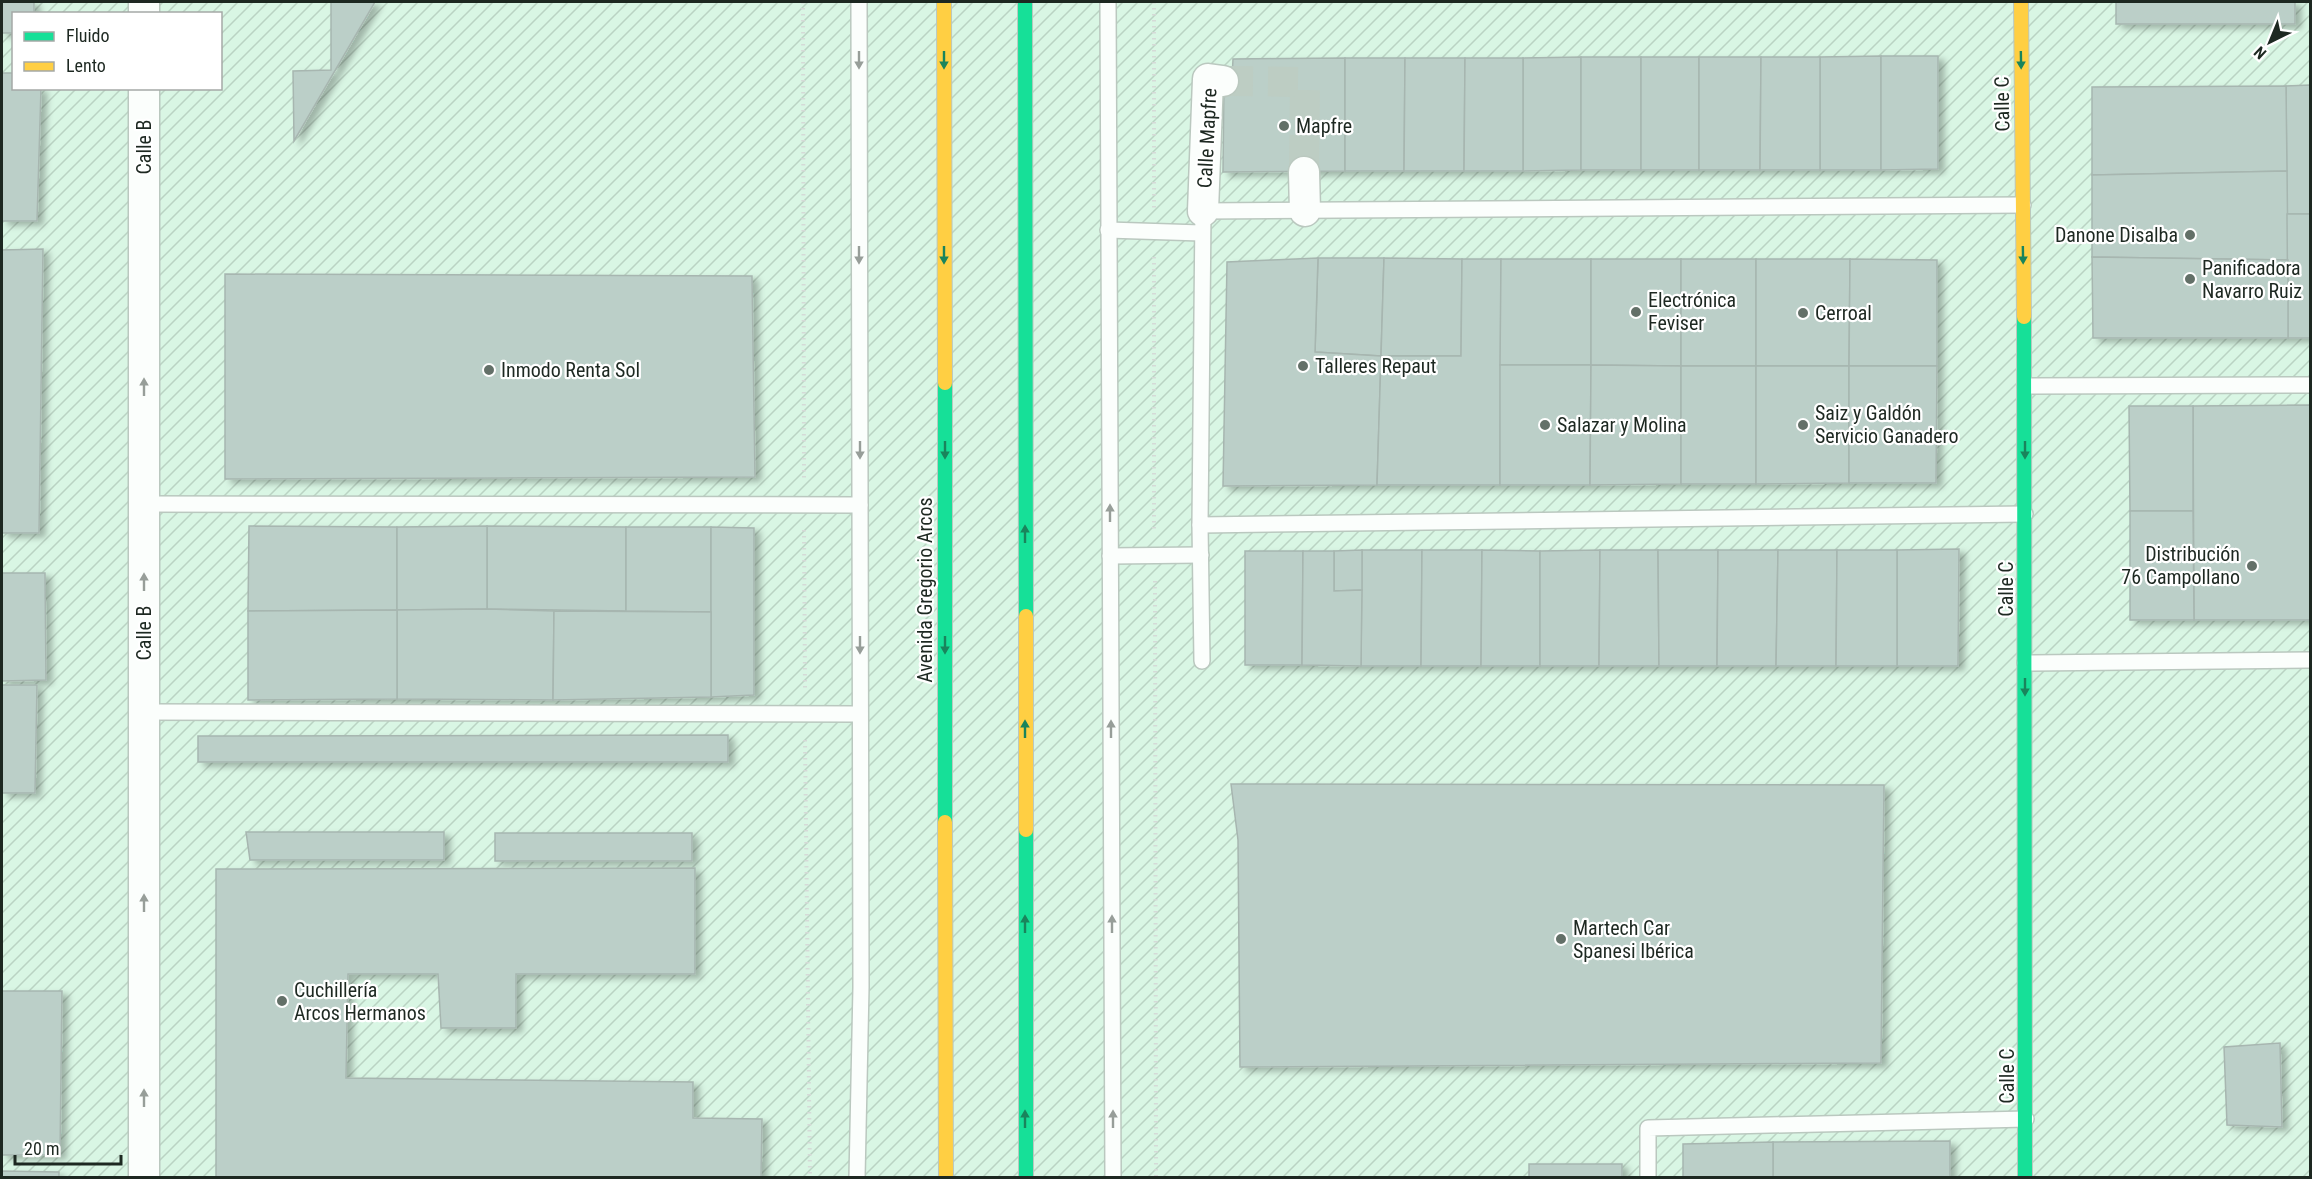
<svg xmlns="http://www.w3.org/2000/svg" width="2312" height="1179" font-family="'Roboto Condensed',sans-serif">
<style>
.industrial{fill:url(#industrial-furrows);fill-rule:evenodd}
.building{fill:#bbcfc8;stroke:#a7b6b0;stroke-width:1.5;filter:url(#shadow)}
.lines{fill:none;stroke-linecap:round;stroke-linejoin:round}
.street-tunnel{stroke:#bdcdc3;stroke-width:30;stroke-dasharray:30 15;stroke-linecap:butt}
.lane-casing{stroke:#bac8bf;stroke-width:18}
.street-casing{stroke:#bac8bf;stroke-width:33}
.fast-casing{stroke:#bac8bf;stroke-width:16}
.slow-casing{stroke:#bac8bf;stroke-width:16}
.path{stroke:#d5dad7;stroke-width:4;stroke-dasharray:1.5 4.5;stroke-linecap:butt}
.lane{stroke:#fbfefc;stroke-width:15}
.street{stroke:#fbfefc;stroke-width:30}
.fast{stroke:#16e098;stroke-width:14}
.slow{stroke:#ffcf43;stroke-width:14}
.oneway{fill:#979e99}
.oneway2{fill:#1a845c}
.poi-dot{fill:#637068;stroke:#fff;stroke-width:2}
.labels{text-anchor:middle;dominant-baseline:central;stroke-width:4.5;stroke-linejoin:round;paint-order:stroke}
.street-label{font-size:20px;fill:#1d2821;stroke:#fff}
.poi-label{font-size:20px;fill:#1d2821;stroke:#fff;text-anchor:start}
</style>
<defs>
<pattern id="industrial-furrows" width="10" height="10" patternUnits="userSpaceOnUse" patternTransform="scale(1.5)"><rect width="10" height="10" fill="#d9f6e4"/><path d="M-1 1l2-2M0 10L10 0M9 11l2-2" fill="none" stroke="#bad3c3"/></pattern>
<filter id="shadow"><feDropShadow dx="6" dy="4" stdDeviation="3" flood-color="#0004"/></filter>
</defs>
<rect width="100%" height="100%" fill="#e5f6eb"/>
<path class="industrial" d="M2 2H2310V1177H2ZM14 14H220V88H14Z"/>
<g class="building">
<polygon points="2,2 34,2 34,14 14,14 14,33 2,33"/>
<polygon points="331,2 375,2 294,141 293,71 331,70"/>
<rect x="2116" y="2" width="179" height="22"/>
<polygon points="1881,56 1881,170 1820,170 1820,57"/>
<polygon points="1881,56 1938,56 1938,169 1881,170"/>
<polygon points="1581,57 1581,170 1523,171 1523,58"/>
<rect x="1581" y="57" width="60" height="113"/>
<rect x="1641" y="57" width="58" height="113"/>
<polygon points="1699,57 1761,57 1760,170 1699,170"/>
<polygon points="1761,57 1820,57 1820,170 1760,170"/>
<polygon points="1345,58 1345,171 1223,172 1224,79 1232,79 1233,59"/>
<polygon points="1345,58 1405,58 1404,171 1345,171"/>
<polygon points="1405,58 1465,58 1464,171 1404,171"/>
<polygon points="1465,58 1523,58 1523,171 1464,171"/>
<polygon points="2,73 14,73 14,88 41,88 37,221 2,221"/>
<polygon points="2310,85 2310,214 2287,214 2286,86"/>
<polygon points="2286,86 2287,171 2092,175 2092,87"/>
<polygon points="2287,171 2288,260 2092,257 2092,175"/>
<polygon points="2287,214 2310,214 2310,338 2288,338"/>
<polygon points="43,249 39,533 2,533 2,250"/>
<polygon points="2092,257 2288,260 2288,338 2093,338"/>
<polygon points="1318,258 1384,258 1381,356 1315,352"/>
<polygon points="1318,258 1315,352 1381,356 1377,485 1223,486 1227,262"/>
<polygon points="1384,258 1462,259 1461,356 1381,356"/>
<polygon points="1462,259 1501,259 1500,485 1377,485 1381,356 1461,356"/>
<polygon points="1501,259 1591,259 1591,365 1500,365"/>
<polygon points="1591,259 1681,259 1681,366 1591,365"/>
<rect x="1681" y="259" width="75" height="107"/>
<polygon points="1756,259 1850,259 1849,366 1756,366"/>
<polygon points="1850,259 1937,260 1937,366 1849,366"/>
<polygon points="225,274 752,276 755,477 225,479"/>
<polygon points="1500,365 1591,365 1590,485 1500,485"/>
<polygon points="1591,365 1681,366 1681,484 1590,485"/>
<rect x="1681" y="366" width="75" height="118"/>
<polygon points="1756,366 1849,366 1849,483 1756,484"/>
<polygon points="1849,366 1937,366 1936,483 1849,483"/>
<polygon points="2310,405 2310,620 2194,620 2193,406"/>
<polygon points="2129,406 2193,406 2193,511 2130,511"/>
<polygon points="2130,511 2193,511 2194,620 2130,620"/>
<polygon points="249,526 397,527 397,610 248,611"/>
<polygon points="487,526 626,527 626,611 487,609"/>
<polygon points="487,526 487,609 397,610 397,527"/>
<polygon points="626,527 711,527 711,612 626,611"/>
<polygon points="711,527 754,528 754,695 711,697"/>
<polygon points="1959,549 1958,666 1897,666 1897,550"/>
<polygon points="1362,550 1422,550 1421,666 1361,666"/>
<polygon points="1362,550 1362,590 1334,591 1334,551"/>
<polygon points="1422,550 1482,550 1481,666 1421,666"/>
<polygon points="1482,550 1540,551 1540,666 1481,666"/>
<polygon points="1600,550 1599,666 1540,666 1540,551"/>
<polygon points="1600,550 1658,550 1659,666 1599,666"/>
<polygon points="1658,550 1718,550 1717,666 1659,666"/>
<polygon points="1718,550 1778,550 1776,666 1717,666"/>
<polygon points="1778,550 1837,550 1836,666 1776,666"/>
<polygon points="1837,550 1897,550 1897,666 1836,666"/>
<polygon points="1245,551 1303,551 1302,665 1245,665"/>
<polygon points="1303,551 1334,551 1334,591 1362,590 1361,666 1302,665"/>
<polygon points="2,573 45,573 46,680 2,681"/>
<polygon points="487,609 554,611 553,700 397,699 397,610"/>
<polygon points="397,610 397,699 248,700 248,611"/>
<polygon points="554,611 711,612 711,697 553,700"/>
<polygon points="2,685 37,685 35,793 2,793"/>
<polygon points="728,735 728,762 198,762 198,736"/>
<polygon points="1231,784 1884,785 1881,1063 1240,1067 1238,840"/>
<polygon points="246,832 444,832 444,860 250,860"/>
<rect x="495" y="833" width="197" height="28"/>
<polygon points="695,868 695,974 516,974 516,1028 441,1028 438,974 348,974 346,1078 693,1082 693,1118 762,1119 761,1178 216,1178 216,869"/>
<polygon points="2,991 62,991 60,1155 2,1155"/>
<polygon points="2280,1043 2282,1127 2227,1125 2224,1047"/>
<polygon points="1950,1141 1950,1178 1773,1178 1773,1142"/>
<polygon points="1773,1142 1773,1178 1683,1178 1683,1144"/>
<rect x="1529" y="1164" width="93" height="14"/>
<polygon points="2,1171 59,1172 59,1178 2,1178"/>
</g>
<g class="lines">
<polyline class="street-tunnel" points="1223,81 1305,82 1304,172"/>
<g class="lane-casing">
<g id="lane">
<polyline points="1108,2 1113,1178"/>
<polyline points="2023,205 1203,211 1200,525 2025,514"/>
<polyline points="1108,230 1201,233"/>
<polyline points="2025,386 2310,385"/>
<polyline points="144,504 860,505"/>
<polyline points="1200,525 1202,661"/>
<polyline points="1110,556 1201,555"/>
<polyline points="2025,663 2310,660"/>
<polyline points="144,712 860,714"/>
<polyline points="857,1178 861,987 859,2"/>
<polyline points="1648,1178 1648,1128 2026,1119"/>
</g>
</g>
<g class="street-casing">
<g id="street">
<polyline points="144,2 144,14"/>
<polyline points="1304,172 1305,211"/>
<polyline points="1203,211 1208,79 1223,81"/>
<polyline points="144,1178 144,88"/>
</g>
</g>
<g class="fast-casing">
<g id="fast">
<polyline points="1025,2 1026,616"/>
<polyline points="2024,317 2025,1178"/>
<polyline points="945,383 945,822"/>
<polyline points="1026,830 1026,1178"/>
</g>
</g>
<g class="slow-casing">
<g id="slow">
<polyline points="944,2 945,383"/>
<polyline points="2021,2 2024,317"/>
<polyline points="1026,616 1026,830"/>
<polyline points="945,822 946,1178"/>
</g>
</g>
<g class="path">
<polyline points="803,2 804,481"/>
<polyline points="1154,2 1154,208"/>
<polyline points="1154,257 1154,532"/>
<polyline points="804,530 805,688"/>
<polyline points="1155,581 1156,1178"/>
<polyline points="805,740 810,1178"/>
</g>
<use href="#lane" class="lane"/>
<use href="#street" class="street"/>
<use href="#fast" class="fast"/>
<use href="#slow" class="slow"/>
</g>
<defs><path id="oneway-solid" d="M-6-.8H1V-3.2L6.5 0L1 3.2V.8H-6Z" transform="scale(1.5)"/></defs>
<g class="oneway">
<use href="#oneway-solid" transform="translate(859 60) rotate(90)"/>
<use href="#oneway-solid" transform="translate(859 255) rotate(90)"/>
<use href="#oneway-solid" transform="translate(144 387) rotate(-90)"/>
<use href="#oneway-solid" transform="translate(860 450) rotate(90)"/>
<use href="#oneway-solid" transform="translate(1110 513) rotate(-90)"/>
<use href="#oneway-solid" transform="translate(144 582) rotate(-90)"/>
<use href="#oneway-solid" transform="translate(860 645) rotate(90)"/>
<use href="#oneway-solid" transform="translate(1111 729) rotate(-90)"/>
<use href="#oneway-solid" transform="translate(144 903) rotate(-90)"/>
<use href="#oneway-solid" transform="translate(1112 924) rotate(-90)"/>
<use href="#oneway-solid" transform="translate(144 1098) rotate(-90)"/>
<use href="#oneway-solid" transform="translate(1113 1119) rotate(-90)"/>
</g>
<g class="oneway2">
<use href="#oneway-solid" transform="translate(944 60) rotate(90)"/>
<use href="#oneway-solid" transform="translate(2021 60) rotate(89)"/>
<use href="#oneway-solid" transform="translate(944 255) rotate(90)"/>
<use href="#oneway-solid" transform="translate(2023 255) rotate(89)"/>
<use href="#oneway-solid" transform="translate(945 450) rotate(90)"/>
<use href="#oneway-solid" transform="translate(2025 450) rotate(90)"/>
<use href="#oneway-solid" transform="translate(1025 534) rotate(-90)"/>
<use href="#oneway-solid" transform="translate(945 645) rotate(90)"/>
<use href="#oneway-solid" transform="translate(2025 687) rotate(90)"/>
<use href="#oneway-solid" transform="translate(1025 729) rotate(-90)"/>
<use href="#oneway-solid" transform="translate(1025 924) rotate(-90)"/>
<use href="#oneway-solid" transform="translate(1025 1119) rotate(-90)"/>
</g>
<g class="poi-dot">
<circle cx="1284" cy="126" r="6"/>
<circle cx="2190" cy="235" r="6"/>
<circle cx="2190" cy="279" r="6"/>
<circle cx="1636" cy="312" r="6"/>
<circle cx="1803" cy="313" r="6"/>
<circle cx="1303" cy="366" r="6"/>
<circle cx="489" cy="370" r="6"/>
<circle cx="1545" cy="425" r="6"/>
<circle cx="1803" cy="425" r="6"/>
<circle cx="2252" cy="566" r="6"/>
<circle cx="1561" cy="939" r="6"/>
<circle cx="282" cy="1001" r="6"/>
</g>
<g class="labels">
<g class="street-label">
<text transform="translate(2002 104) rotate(-91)">Calle C</text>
<text transform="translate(1207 138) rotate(-87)">Calle Mapfre</text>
<text transform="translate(144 147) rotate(-90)">Calle B</text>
<text transform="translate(2006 589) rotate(-90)">Calle C</text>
<text transform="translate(925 590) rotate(-90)">Avenida Gregorio Arcos</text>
<text transform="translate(144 633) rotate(-90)">Calle B</text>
<text transform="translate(2007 1076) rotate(-90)">Calle C</text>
</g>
<g class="poi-label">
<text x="1296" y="126">Mapfre</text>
<text x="2178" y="235" text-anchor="end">Danone Disalba</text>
<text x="2202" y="268">Panificadora<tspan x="2202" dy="23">Navarro Ruiz</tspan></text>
<text x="1648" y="300">Electrónica<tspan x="1648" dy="23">Feviser</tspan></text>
<text x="1815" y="313">Cerroal</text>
<text x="1315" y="366">Talleres Repaut</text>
<text x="501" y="370">Inmodo Renta Sol</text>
<text x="1815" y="413">Saiz y Galdón<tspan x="1815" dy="23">Servicio Ganadero</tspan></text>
<text x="1557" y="425">Salazar y Molina</text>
<text x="2240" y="554" text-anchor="end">Distribución<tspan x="2240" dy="23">76 Campollano</tspan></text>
<text x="1573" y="928">Martech Car<tspan x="1573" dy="23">Spanesi Ibérica</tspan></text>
<text x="294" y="990">Cuchillería<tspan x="294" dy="23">Arcos Hermanos</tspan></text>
</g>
</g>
<rect width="2312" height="1179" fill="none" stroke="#1d2821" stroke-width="6"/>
<rect x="12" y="12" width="210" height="78" fill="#ffffff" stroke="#a5a9a6" stroke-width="1.5"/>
<rect x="24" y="32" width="30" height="9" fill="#16e098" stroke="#a5a9a6" stroke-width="1.5"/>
<text x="66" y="42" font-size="18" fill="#1d2821">Fluido</text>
<rect x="24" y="62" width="30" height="9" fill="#ffcf43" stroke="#a5a9a6" stroke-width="1.5"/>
<text x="66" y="72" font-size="18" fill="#1d2821">Lento</text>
<g transform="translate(2270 42) rotate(223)" stroke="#ffffff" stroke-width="4.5" paint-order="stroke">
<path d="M0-4.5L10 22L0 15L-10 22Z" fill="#1d2821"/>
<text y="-9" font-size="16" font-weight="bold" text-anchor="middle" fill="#1d2821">N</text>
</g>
<path d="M15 1155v9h106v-9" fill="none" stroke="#1d2821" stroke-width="3"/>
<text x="24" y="1155" font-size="18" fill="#1d2821" stroke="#ffffff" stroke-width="4.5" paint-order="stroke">20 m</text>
</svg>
